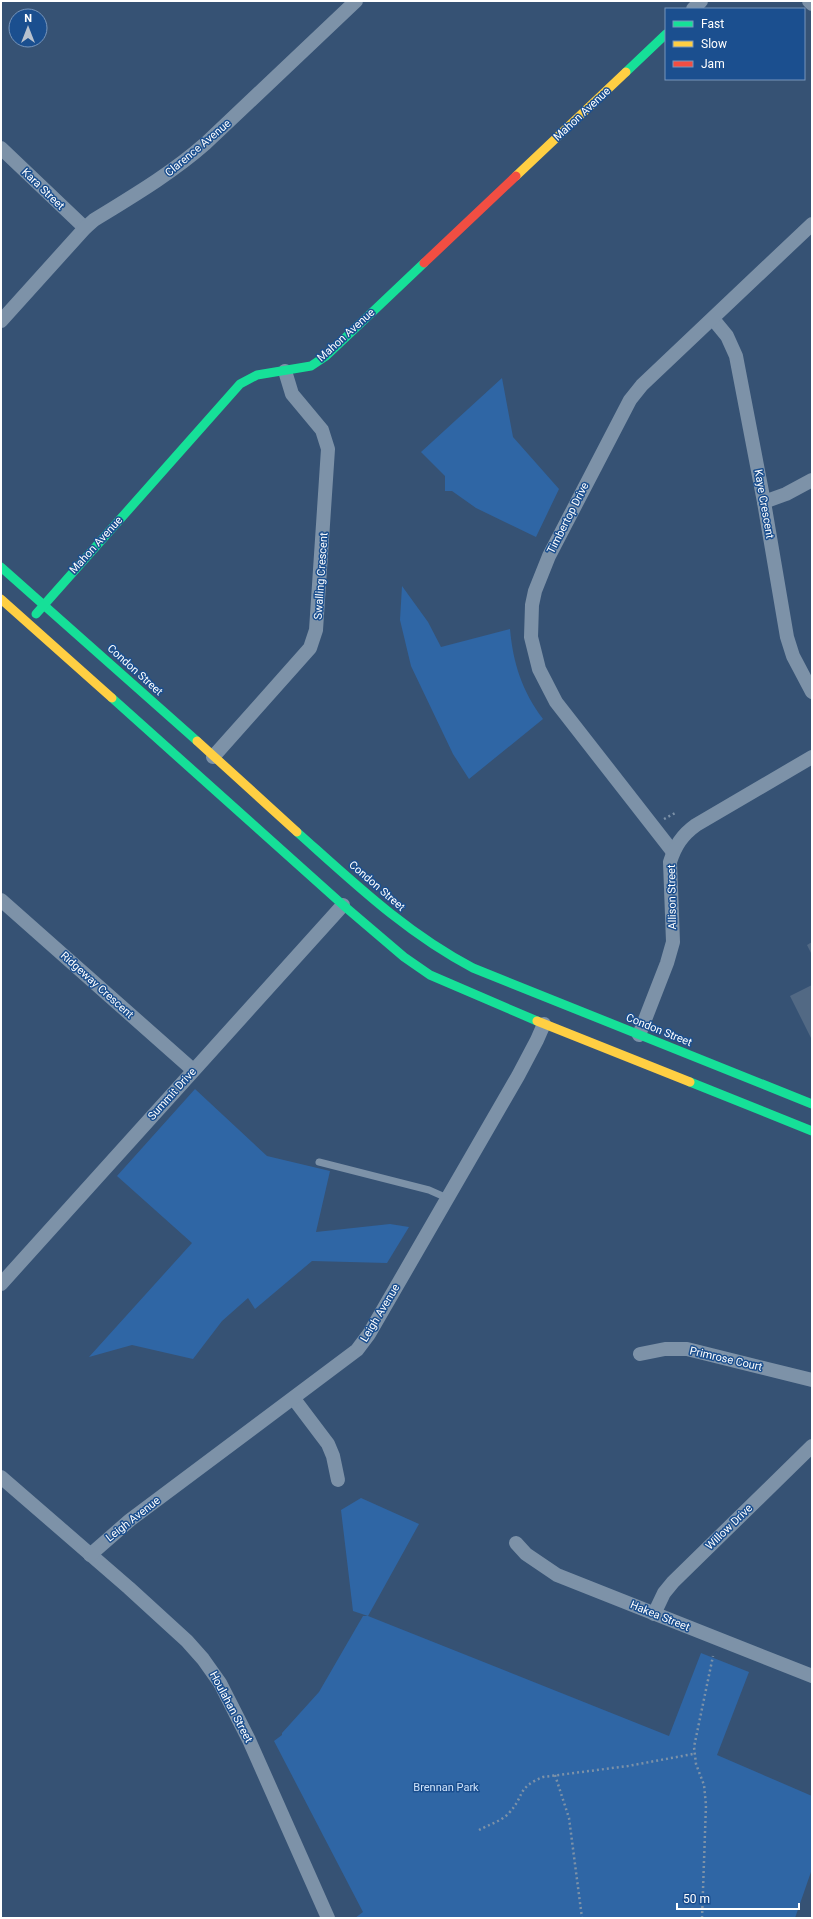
<svg xmlns="http://www.w3.org/2000/svg" width="813" height="1919" font-family="Roboto,sans-serif">
<style>
.green{fill:#2f66a5}
.building{fill:#526984}
.lines{fill:none;stroke-linecap:round;stroke-linejoin:round}
.path{stroke:#7d92a8;stroke-width:2.5;stroke-dasharray:2 3;stroke-linecap:butt}
.lane{stroke:#7d92a8;stroke-width:7}
.street{stroke:#7d92a8;stroke-width:14}
.fast{stroke:#16e098;stroke-width:9}
.slow{stroke:#ffcf43;stroke-width:9}
.jam{stroke:#f24e42;stroke-width:9}
.labels{text-anchor:middle;dominant-baseline:central;stroke-width:3;stroke-linejoin:round;paint-order:stroke}
.street-label{font-size:11px;fill:#fff;stroke:#1b4f8f}
.park-label{font-size:11px;fill:#cfe3fa;stroke:#1b4f8f}
</style>
<rect width="100%" height="100%" fill="#365274"/>
<g class="green">
<polygon points="502,378 513,437 559,489 536,537 476,508 452,491 445,491 445,476 421,452"/>
<path d="M402 586 428 622 441 647 510 629C513 663 522 691 543 719L469 779 453 754 411 666 400 620Z"/>
<polygon points="195,1089 267,1156 330,1171 316,1232 390,1224 409,1227 387,1263 312,1261 255,1309 248,1298 222,1321 193,1359 132,1345 89,1357 192,1243 117,1176"/>
<polygon points="361,1498 419,1524 368,1616 669,1736 701,1653 749,1672 717,1755 812,1796 812,1869 795,1918 355,1918 363,1912 274,1741 282,1735 282,1733 319,1692 363,1616 368,1616 353,1611 341,1510"/>
</g>
<g class="building">
<polygon points="812,942 812,955 807,945"/>
<polygon points="812,985 812,1040 790,996"/>
</g>
<g class="lines">
<g class="path">
<polyline points="664,819 677,812"/>
<polyline points="555,1775 569,1818 582,1918"/>
<path d="M479 1830C488 1825 502 1821 509 1813 525 1796 516 1788 543 1777L628 1766 693 1754"/>
<polyline points="702,1918 706,1805 704,1785 696,1764 694,1747 713,1656"/>
</g>
<polyline class="lane" points="319,1162 429,1190 447,1198"/>
<g class="street">
<polyline points="809,1 812,4"/>
<polyline points="693,9 701,1"/>
<polyline points="1,148 85,228"/>
<polyline points="713,319 727,336 736,356 764,502 787,637 793,656 812,692"/>
<path d="M1 321 85 228 94 220C133 196 172 173 206 143L356 1"/>
<polyline points="764,502 786,494 812,480"/>
<polyline points="213,757 310,648 316,630 328,449 322,430 292,394 285,371"/>
<polyline points="673,852 556,702 539,669 531,637 532,605 535,591 549,556 630,400 642,385 812,224"/>
<polyline points="1,900 193,1070"/>
<path d="M639 1035 667 963 673 942 670 862C675 846 682 835 696 825L812 757"/>
<polyline points="1,1284 343,905"/>
<polyline points="640,1354 665,1349 687,1349 812,1380"/>
<polyline points="294,1399 328,1444 333,1456 338,1480"/>
<polyline points="1,1477 129,1588 187,1641 203,1659 220,1683 249,1740 328,1918"/>
<polyline points="516,1543 526,1554 557,1575 812,1676"/>
<polyline points="90,1555 130,1520 357,1350 369,1334 518,1076 537,1040 544,1024"/>
<polyline points="654,1614 664,1593 673,1582 812,1446"/>
</g>
<g class="fast">
<polyline points="626,72 666,34"/>
<polyline points="1,567 197,741"/>
<polyline points="36,614 240,384 257,375 311,366 326,356 424,263"/>
<polyline points="112,698 343,905 404,957 430,975 537,1021"/>
<path d="M297 832C353 882 406 933 473 968L812 1104"/>
<polyline points="690,1082 812,1131"/>
</g>
<g class="slow">
<polyline points="516,176 626,72"/>
<polyline points="1,599 112,698"/>
<polyline points="197,741 297,832"/>
<polyline points="537,1021 690,1082"/>
</g>
<polyline class="jam" points="424,263 516,176"/>
</g>
<g class="labels">
<g class="street-label">
<text transform="translate(582 114) rotate(-43)">Mahon Avenue</text>
<text transform="translate(198 148) rotate(-40)">Clarence Avenue</text>
<text transform="translate(43 189) rotate(44)">Kara Street</text>
<text transform="translate(346 335) rotate(-42)">Mahon Avenue</text>
<text transform="translate(764 504) rotate(80)">Kaye Crescent</text>
<text transform="translate(568 518) rotate(-63)">Timbertop Drive</text>
<text transform="translate(96 545) rotate(-48)">Mahon Avenue</text>
<text transform="translate(321 576) rotate(-86)">Swalling Crescent</text>
<text transform="translate(135 670) rotate(42)">Condon Street</text>
<text transform="translate(377 886) rotate(41)">Condon Street</text>
<text transform="translate(672 897) rotate(-91)">Allison Street</text>
<text transform="translate(97 985) rotate(42)">Ridgeway Crescent</text>
<text transform="translate(659 1030) rotate(22)">Condon Street</text>
<text transform="translate(172 1094) rotate(-48)">Summit Drive</text>
<text transform="translate(380 1313) rotate(-59)">Leigh Avenue</text>
<text transform="translate(726 1359) rotate(13)">Primrose Court</text>
<text transform="translate(133 1519) rotate(-38)">Leigh Avenue</text>
<text transform="translate(729 1527) rotate(-44)">Willow Drive</text>
<text transform="translate(660 1616) rotate(22)">Hakea Street</text>
<text transform="translate(231 1707) rotate(62)">Houlahan Street</text>
</g>
<g class="park-label">
<text x="446" y="1787">Brennan Park</text>
</g>
</g>
<rect width="813" height="1919" fill="none" stroke="#ffffff" stroke-width="4"/>
<rect x="665" y="8" width="140" height="72" fill="#1b4f8f" stroke="#7695bc"/>
<rect x="673" y="21" width="20" height="6" fill="#16e098" stroke="#7695bc"/>
<text x="701" y="28" font-size="12" fill="#ffffff">Fast</text>
<rect x="673" y="41" width="20" height="6" fill="#ffcf43" stroke="#7695bc"/>
<text x="701" y="48" font-size="12" fill="#ffffff">Slow</text>
<rect x="673" y="61" width="20" height="6" fill="#f24e42" stroke="#7695bc"/>
<text x="701" y="68" font-size="12" fill="#ffffff">Jam</text>
<g transform="translate(28 28)"><circle r="19" fill="#1b4f8f" stroke="#7695bc"/>
<path d="M0-3L7 15L0 10L-7 15Z" fill="#b9c2ce"/>
<text y="-6" font-size="11" font-weight="bold" text-anchor="middle" fill="#ffffff">N</text>
</g>
<path d="M677 1903v6h122v-6" fill="none" stroke="#ffffff" stroke-width="2"/>
<text x="683" y="1903" font-size="12" fill="#ffffff" stroke="#1b4f8f" stroke-width="3" paint-order="stroke">50 m</text>
</svg>
